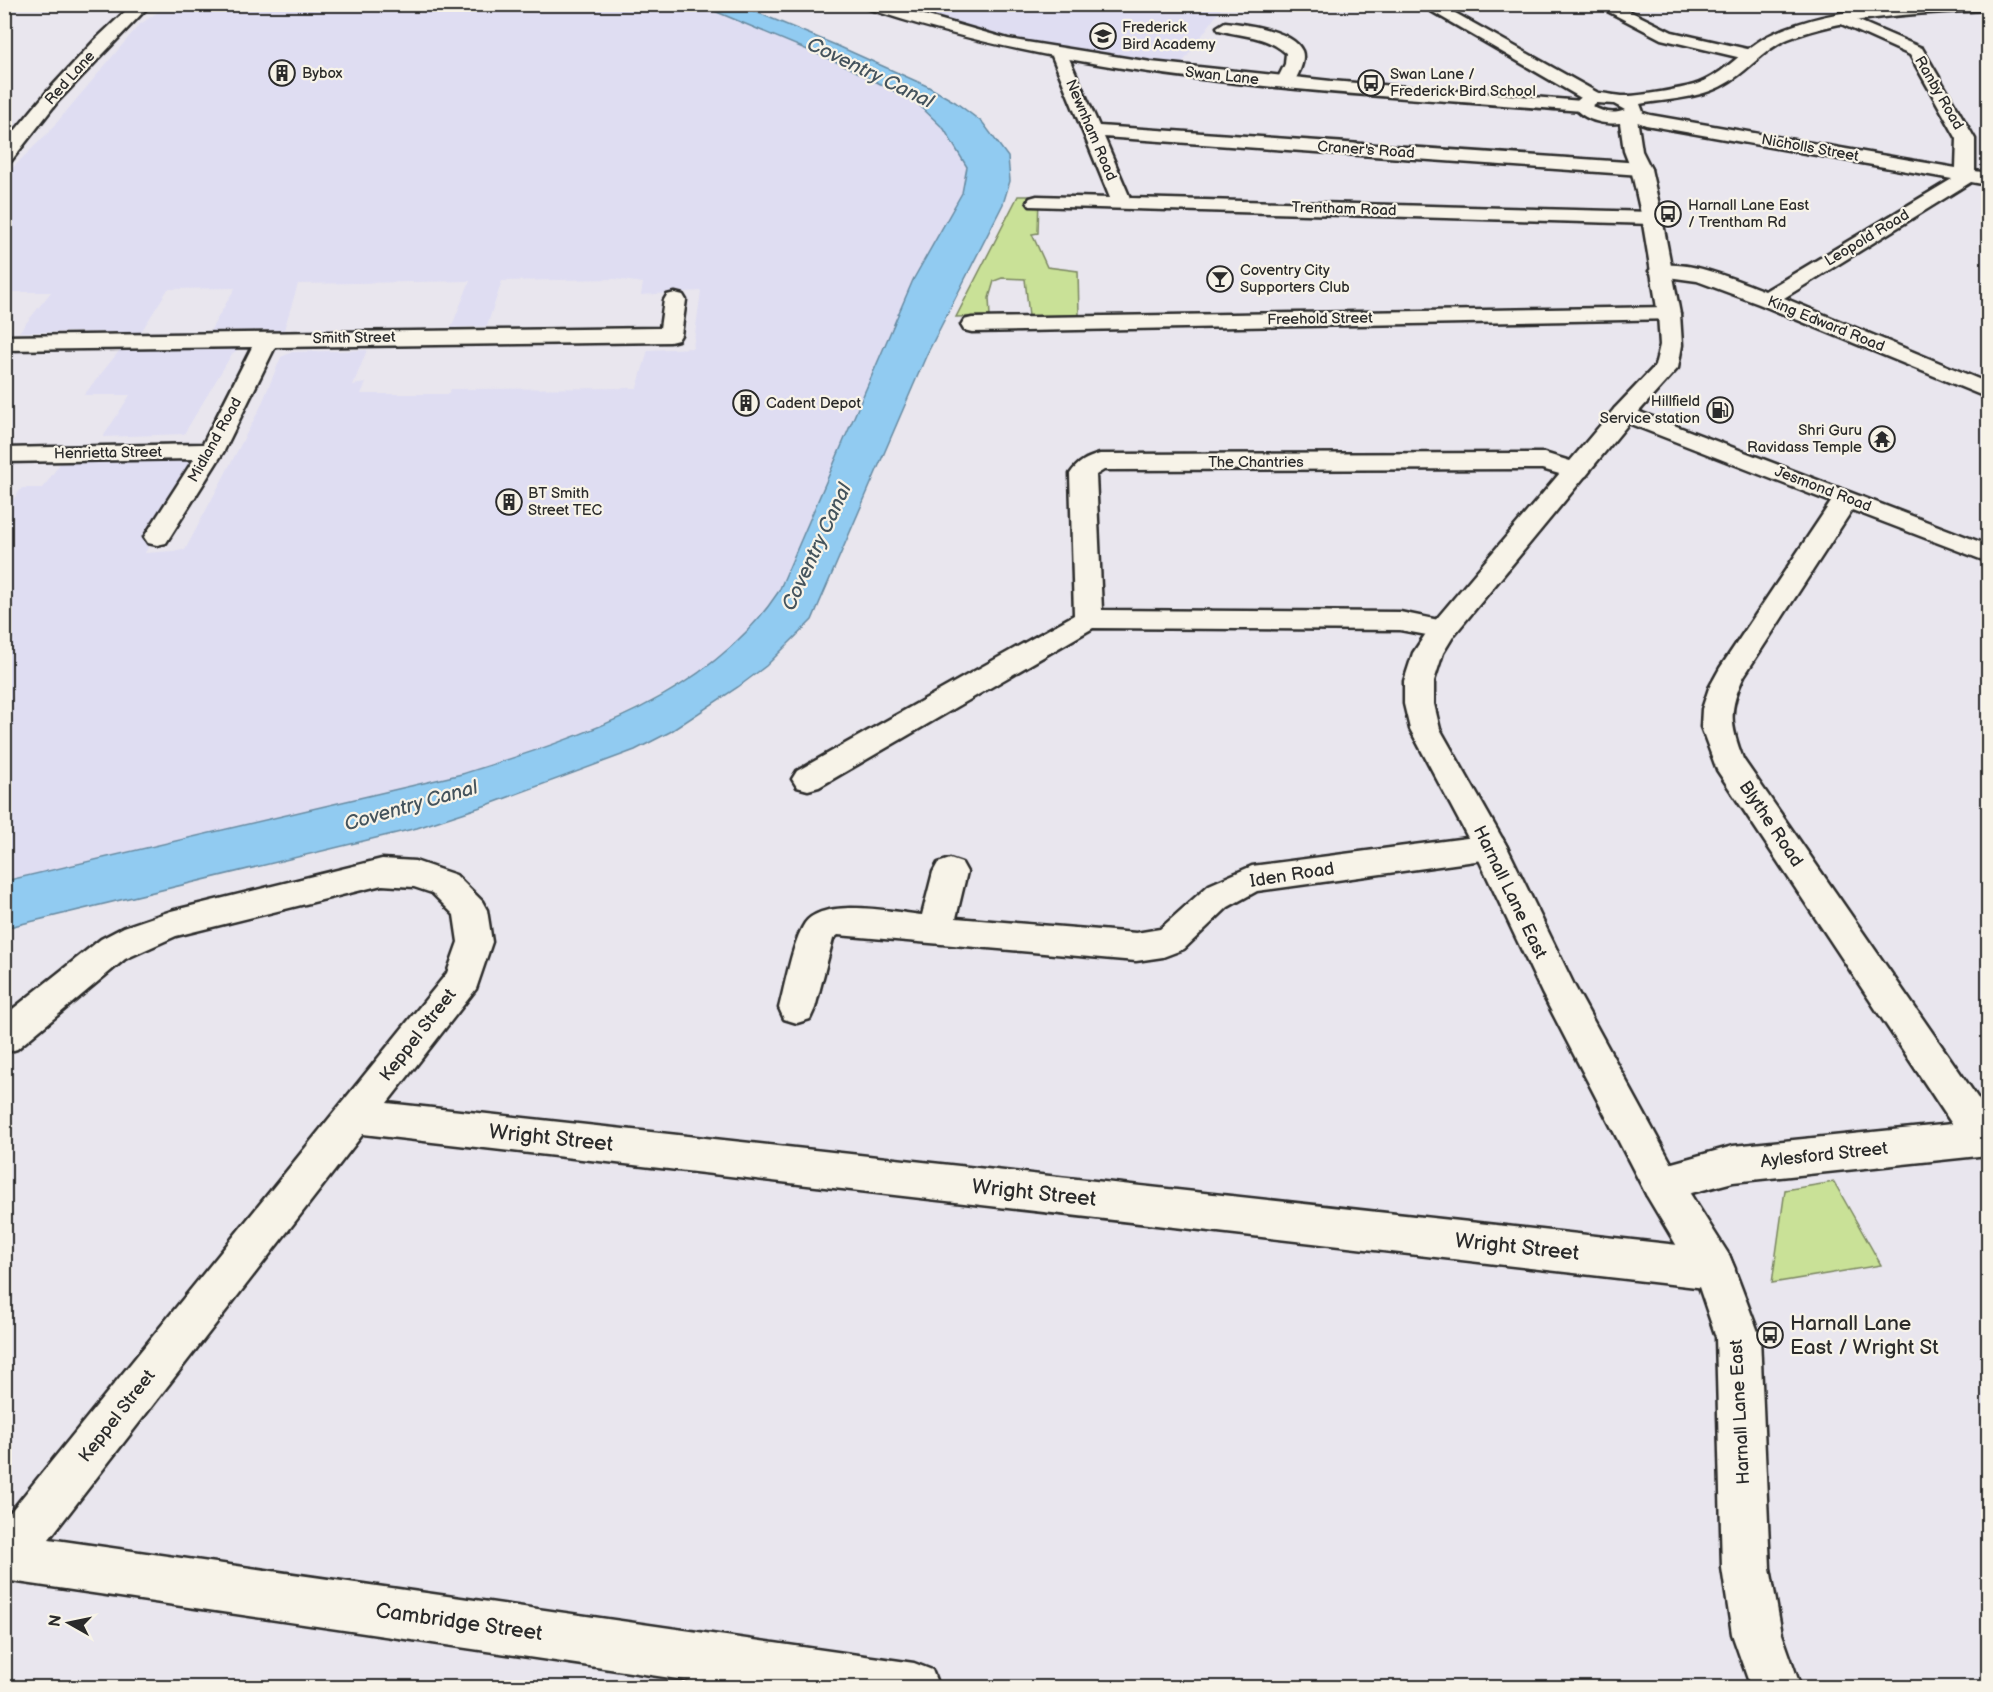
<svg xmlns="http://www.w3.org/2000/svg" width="1993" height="1692" font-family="'Balsamiq Sans',sans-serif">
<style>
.built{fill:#dfddf2}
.green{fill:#c9e197;stroke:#7a8661;stroke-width:1.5}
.water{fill:#91cbf1;stroke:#688ba2;stroke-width:1.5}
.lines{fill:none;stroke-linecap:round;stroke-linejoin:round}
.minor-casing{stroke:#2b2b2b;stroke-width:5}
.tertiary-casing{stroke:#2b2b2b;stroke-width:5}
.secondary-casing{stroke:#2b2b2b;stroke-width:5}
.minor{fill:#f7f3e8;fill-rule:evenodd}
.tertiary{fill:#f7f3e8;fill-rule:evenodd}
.secondary{fill:#f7f3e8;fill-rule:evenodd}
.labels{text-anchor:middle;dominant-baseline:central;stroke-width:4.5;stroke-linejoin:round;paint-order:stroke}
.far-poi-label{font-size:15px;fill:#2b2b2b;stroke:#f7f3e8;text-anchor:start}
.far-street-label{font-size:15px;fill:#2b2b2b;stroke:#f7f3e8}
.street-label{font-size:18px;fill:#2b2b2b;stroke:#f7f3e8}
.water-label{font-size:20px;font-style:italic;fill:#44535c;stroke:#f7f3e8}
.near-street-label{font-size:21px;fill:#2b2b2b;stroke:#f7f3e8}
.near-poi-label{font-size:21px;fill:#2b2b2b;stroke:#f7f3e8;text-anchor:start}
</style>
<rect width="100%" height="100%" fill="#e9e6ee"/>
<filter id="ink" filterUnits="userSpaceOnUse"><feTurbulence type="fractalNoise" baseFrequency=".0167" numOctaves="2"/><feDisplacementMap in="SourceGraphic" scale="12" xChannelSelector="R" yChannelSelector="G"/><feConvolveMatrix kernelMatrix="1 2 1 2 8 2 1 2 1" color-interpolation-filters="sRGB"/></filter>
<g filter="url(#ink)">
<g class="built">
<polygon points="168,5 700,5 846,66 917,103 944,129 967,167 962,193 913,280 779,591 764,614 717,662 647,703 599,726 536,751 462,774 5,881 4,511 22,488 43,488 61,462 192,460 145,553 185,550 260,408 281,357 292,352 367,350 353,385 366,383 361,394 448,394 451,389 637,388 648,350 693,348 701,291 641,295 643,283 615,279 502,281 487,326 451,328 470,281 298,284 284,330 210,331 235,288 168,289 141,332 19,332 51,292 5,292 5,175 48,133 139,25"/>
<polygon points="893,5 1230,5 1223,6 1181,65 1057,48 980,29"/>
<polygon points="238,349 232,354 184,434 103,437 130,395 84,395 120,350"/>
</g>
<g class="green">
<polygon points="1018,196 1039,196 1038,233 1032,234 1047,267 1078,271 1079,315 1029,316 1025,279 1002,278 994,281 989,298 990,316 956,317"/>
<polygon points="1834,1182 1881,1265 1772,1283 1785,1190"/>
</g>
<path class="water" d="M700 5H739L838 46 927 86 955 102 983 123 1008 157 1010 181 1003 204 927 354 812 620 766 666 738 687 670 732 635 750 487 805 417 828 5 928V881L462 774C577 738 709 698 779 591L913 280 962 193 967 167 944 129 917 103 846 66Z"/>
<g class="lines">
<g class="minor-casing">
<g id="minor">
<polygon points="1419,4 1439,4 1600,94 1603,98 1600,102 1588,102"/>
<polygon points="1594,4 1615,4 1672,32 1756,51 1758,55 1750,60 1661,39"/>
<path d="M1845 15 1922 48 1975 139V171L1988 173V185L1971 182 1784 298 1988 383V398L1759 304 1697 281 1653 275 1649 271 1653 267C1687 258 1733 279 1765 291L1952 179 1646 125 1626 118 1623 114 1626 110 1632 109 1650 115 1956 168 1957 139 1910 55 1839 23 1837 20 1839 17Z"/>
<path d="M1225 22C1244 24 1293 30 1302 51 1306 61 1297 78 1291 86H1279L1276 82 1285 64 1286 53C1265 35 1244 37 1219 30L1217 27Z"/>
<polygon points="1060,51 1068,56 1099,126 1641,163 1648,165 1651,169 1648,173 1641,175 1104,137 1130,198 1652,212 1659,214 1662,218 1659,222 1652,224 1030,206 1027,202 1030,198 1037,196 1110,198 1052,56"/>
<polygon points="675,293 683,295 686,300 681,335 678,340 670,342 275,347 224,451 166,543 157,545 148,543 144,537 194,459 4,462 4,448 203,444 252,347 4,350 4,336 660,328 664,300 667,295"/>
<polygon points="1669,307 1677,309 1680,314 1677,319 972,332 964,330 961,325 964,320 972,318"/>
<path d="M1624 406 1988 545V562L1852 510 1744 676C1728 710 1730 725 1743 759L1988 1113V1155L1733 1182 1661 1201 1647 1196 1641 1183 1647 1170 1733 1146 1952 1124 1717 770 1701 727 1702 709 1709 688 1720 668 1831 502 1615 418 1612 413 1615 408Z"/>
<path d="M1544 453 1586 466 1590 471 1586 476 1577 479 1542 469 1104 470 1096 475 1102 610 1400 612 1453 623 1457 629 1453 635 1443 638 1400 630 1093 628 819 787 808 790 797 787 792 779 797 771 1074 615 1070 474C1078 462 1086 458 1100 454Z"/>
<path d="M1490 835 1502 838 1507 847 1502 856 1490 859 1257 891 1228 907 1184 949 1163 957 1136 961 838 935 833 939 815 1008 810 1019 797 1023 784 1019 779 1008C785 985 793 941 805 923 824 897 894 912 922 915L933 872 938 863 950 859 962 863 967 872 956 918 1136 933 1160 929 1209 885 1252 866Z"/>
<polygon points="382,859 415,861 456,875 482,901 487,910 492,942 476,989 387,1103 1714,1249 1729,1255 1735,1269 1729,1283 1714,1289 363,1134 49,1539 914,1663 932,1670 939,1688 739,1688 4,1580 4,1520 447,973 458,942 454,915 432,893 414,887 382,885 176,936 125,959 17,1049 4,1053 4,1016 101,939 124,927 171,911"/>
</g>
</g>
<g class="tertiary-casing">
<g id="tertiary">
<polygon points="133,4 151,4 58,101 11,161 4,163 4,144 46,93 95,40"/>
<path d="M861 4H886L1008 39 1151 62 1331 81 1582 101 1588 102 1591 106 1588 110 1582 111C1341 92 1095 85 863 7Z"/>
</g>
</g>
<g class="secondary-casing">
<path id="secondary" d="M1988 4V10C1922 13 1850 15 1788 39 1763 49 1748 72 1725 84 1699 99 1668 99 1640 104L1643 112 1637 118 1642 151 1651 169 1662 218 1680 314 1682 345 1678 368 1633 418 1454 635 1443 653 1434 681V704L1440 729 1507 847 1575 987 1675 1170 1729 1255 1760 1337 1770 1568 1782 1634 1801 1688H1751L1732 1634 1722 1568 1716 1337 1696 1278 1647 1196 1542 993 1473 847 1410 729 1404 704V681L1413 653 1433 623 1615 408 1655 366 1660 345 1658 314 1642 218 1631 169 1624 151 1620 123C1603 125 1583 120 1573 106 1589 83 1606 97 1627 96 1641 96 1680 89 1694 85 1726 75 1744 46 1774 33 1840 4 1918 4 1988 4ZM1596 103 1614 104 1625 110C1613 115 1602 112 1592 106Z"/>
</g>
<use href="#minor" class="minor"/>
<use href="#tertiary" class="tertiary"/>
<use href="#secondary" class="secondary"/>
</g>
</g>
<defs>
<g id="school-ring" transform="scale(1.35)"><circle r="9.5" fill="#f7f3e8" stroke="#2b2b2b" stroke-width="1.5"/><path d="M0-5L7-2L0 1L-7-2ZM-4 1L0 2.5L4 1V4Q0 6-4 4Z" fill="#2b2b2b"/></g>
<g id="building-ring" transform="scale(1.35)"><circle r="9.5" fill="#f7f3e8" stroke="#2b2b2b" stroke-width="1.5"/><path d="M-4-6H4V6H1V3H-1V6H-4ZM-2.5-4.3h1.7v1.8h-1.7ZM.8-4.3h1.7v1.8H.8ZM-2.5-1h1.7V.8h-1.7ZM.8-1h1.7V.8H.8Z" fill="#2b2b2b"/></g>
<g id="bus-ring" transform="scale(1.35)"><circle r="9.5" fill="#f7f3e8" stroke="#2b2b2b" stroke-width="1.5"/><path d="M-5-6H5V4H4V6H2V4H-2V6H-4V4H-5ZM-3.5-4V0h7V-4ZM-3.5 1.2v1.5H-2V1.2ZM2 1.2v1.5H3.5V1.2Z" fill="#2b2b2b"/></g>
<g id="bar-ring" transform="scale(1.35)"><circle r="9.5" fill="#f7f3e8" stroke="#2b2b2b" stroke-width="1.5"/><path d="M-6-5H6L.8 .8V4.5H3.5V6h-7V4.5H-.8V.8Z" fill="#2b2b2b"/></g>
<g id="fuel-ring" transform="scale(1.35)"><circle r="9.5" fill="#f7f3e8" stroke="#2b2b2b" stroke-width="1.5"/><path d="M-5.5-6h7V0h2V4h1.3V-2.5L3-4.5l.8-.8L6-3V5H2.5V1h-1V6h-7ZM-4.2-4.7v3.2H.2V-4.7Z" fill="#2b2b2b"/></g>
<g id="temple-ring" transform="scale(1.35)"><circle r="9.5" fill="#f7f3e8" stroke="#2b2b2b" stroke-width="1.5"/><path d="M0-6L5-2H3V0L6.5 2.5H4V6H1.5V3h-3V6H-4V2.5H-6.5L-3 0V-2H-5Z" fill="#2b2b2b"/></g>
</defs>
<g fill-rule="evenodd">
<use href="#school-ring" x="1103" y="36"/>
<use href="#building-ring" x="282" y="73"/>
<use href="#bus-ring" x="1371" y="83"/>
<use href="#bus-ring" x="1668" y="214"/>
<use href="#bar-ring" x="1220" y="279"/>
<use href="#building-ring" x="746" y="403"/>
<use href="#fuel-ring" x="1720" y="410"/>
<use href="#temple-ring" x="1882" y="439"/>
<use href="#building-ring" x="509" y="502"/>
<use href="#bus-ring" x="1770" y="1335"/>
</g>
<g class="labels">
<g class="far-poi-label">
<text x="1122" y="27">Frederick<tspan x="1122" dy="17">Bird Academy</tspan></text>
<text x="302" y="73">Bybox</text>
<text x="1390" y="74">Swan Lane /<tspan x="1390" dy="17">Frederick Bird School</tspan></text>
<text x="1688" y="205">Harnall Lane East<tspan x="1688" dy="17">/ Trentham Rd</tspan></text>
<text x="1240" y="270">Coventry City<tspan x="1240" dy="17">Supporters Club</tspan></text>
<text x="1700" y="401" text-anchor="end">Hillfield<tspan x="1700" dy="17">Service station</tspan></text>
<text x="766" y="403">Cadent Depot</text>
<text x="1862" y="430" text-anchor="end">Shri Guru<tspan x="1862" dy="17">Ravidass Temple</tspan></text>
<text x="528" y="493">BT Smith<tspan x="528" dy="17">Street TEC</tspan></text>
</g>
<g class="far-street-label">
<text transform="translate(1222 76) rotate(6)">Swan Lane</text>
<text transform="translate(70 78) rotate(-48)">Red Lane</text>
<text transform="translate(1939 93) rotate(60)">Ranby Road</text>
<text transform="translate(1091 130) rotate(67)">Newnham Road</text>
<text transform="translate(1810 148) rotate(10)">Nicholls Street</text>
<text transform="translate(1366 150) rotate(4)">Craner's Road</text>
<text transform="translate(1344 209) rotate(2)">Trentham Road</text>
<text transform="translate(1867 238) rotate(-31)">Leopold Road</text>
<text transform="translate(1320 319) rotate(-1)">Freehold Street</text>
<text transform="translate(1826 324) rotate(22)">King Edward Road</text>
<text transform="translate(354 338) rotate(-1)">Smith Street</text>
<text transform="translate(215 440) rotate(-61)">Midland Road</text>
<text transform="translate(108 453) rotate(-1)">Henrietta Street</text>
<text x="1256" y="462">The Chantries</text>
<text transform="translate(1823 489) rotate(21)">Jesmond Road</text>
</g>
<g class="street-label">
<text transform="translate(1771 824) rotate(56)">Blythe Road</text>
<text transform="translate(1292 875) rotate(-9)">Iden Road</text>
<text transform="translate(1510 892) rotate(64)">Harnall Lane East</text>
<text transform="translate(418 1035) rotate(-52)">Keppel Street</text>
<text transform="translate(1824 1155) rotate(-6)">Aylesford Street</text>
<text transform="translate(1740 1412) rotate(-93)">Harnall Lane East</text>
<text transform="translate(117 1416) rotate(-52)">Keppel Street</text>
</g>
<g class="water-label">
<text transform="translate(870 73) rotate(26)">Coventry Canal</text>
<text transform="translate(817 547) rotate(-65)">Coventry Canal</text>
<text transform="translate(411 806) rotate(-16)">Coventry Canal</text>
</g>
<g class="near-street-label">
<text transform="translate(551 1138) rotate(6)">Wright Street</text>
<text transform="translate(1034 1193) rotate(6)">Wright Street</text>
<text transform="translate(1517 1247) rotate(6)">Wright Street</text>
<text transform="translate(459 1622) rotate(8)">Cambridge Street</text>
</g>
<g class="near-poi-label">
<text x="1790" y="1323">Harnall Lane<tspan x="1790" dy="24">East / Wright St</tspan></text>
</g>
</g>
<rect width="1993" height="1692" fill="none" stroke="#f7f3e8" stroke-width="24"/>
<rect x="12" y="12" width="1969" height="1668" fill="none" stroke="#2b2b2b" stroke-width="2" filter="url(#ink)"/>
<g transform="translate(69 1623) rotate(279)" stroke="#f7f3e8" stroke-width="4.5" paint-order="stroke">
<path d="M0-4.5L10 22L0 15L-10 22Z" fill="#2b2b2b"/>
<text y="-9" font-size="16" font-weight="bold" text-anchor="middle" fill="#2b2b2b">N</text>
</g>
</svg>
